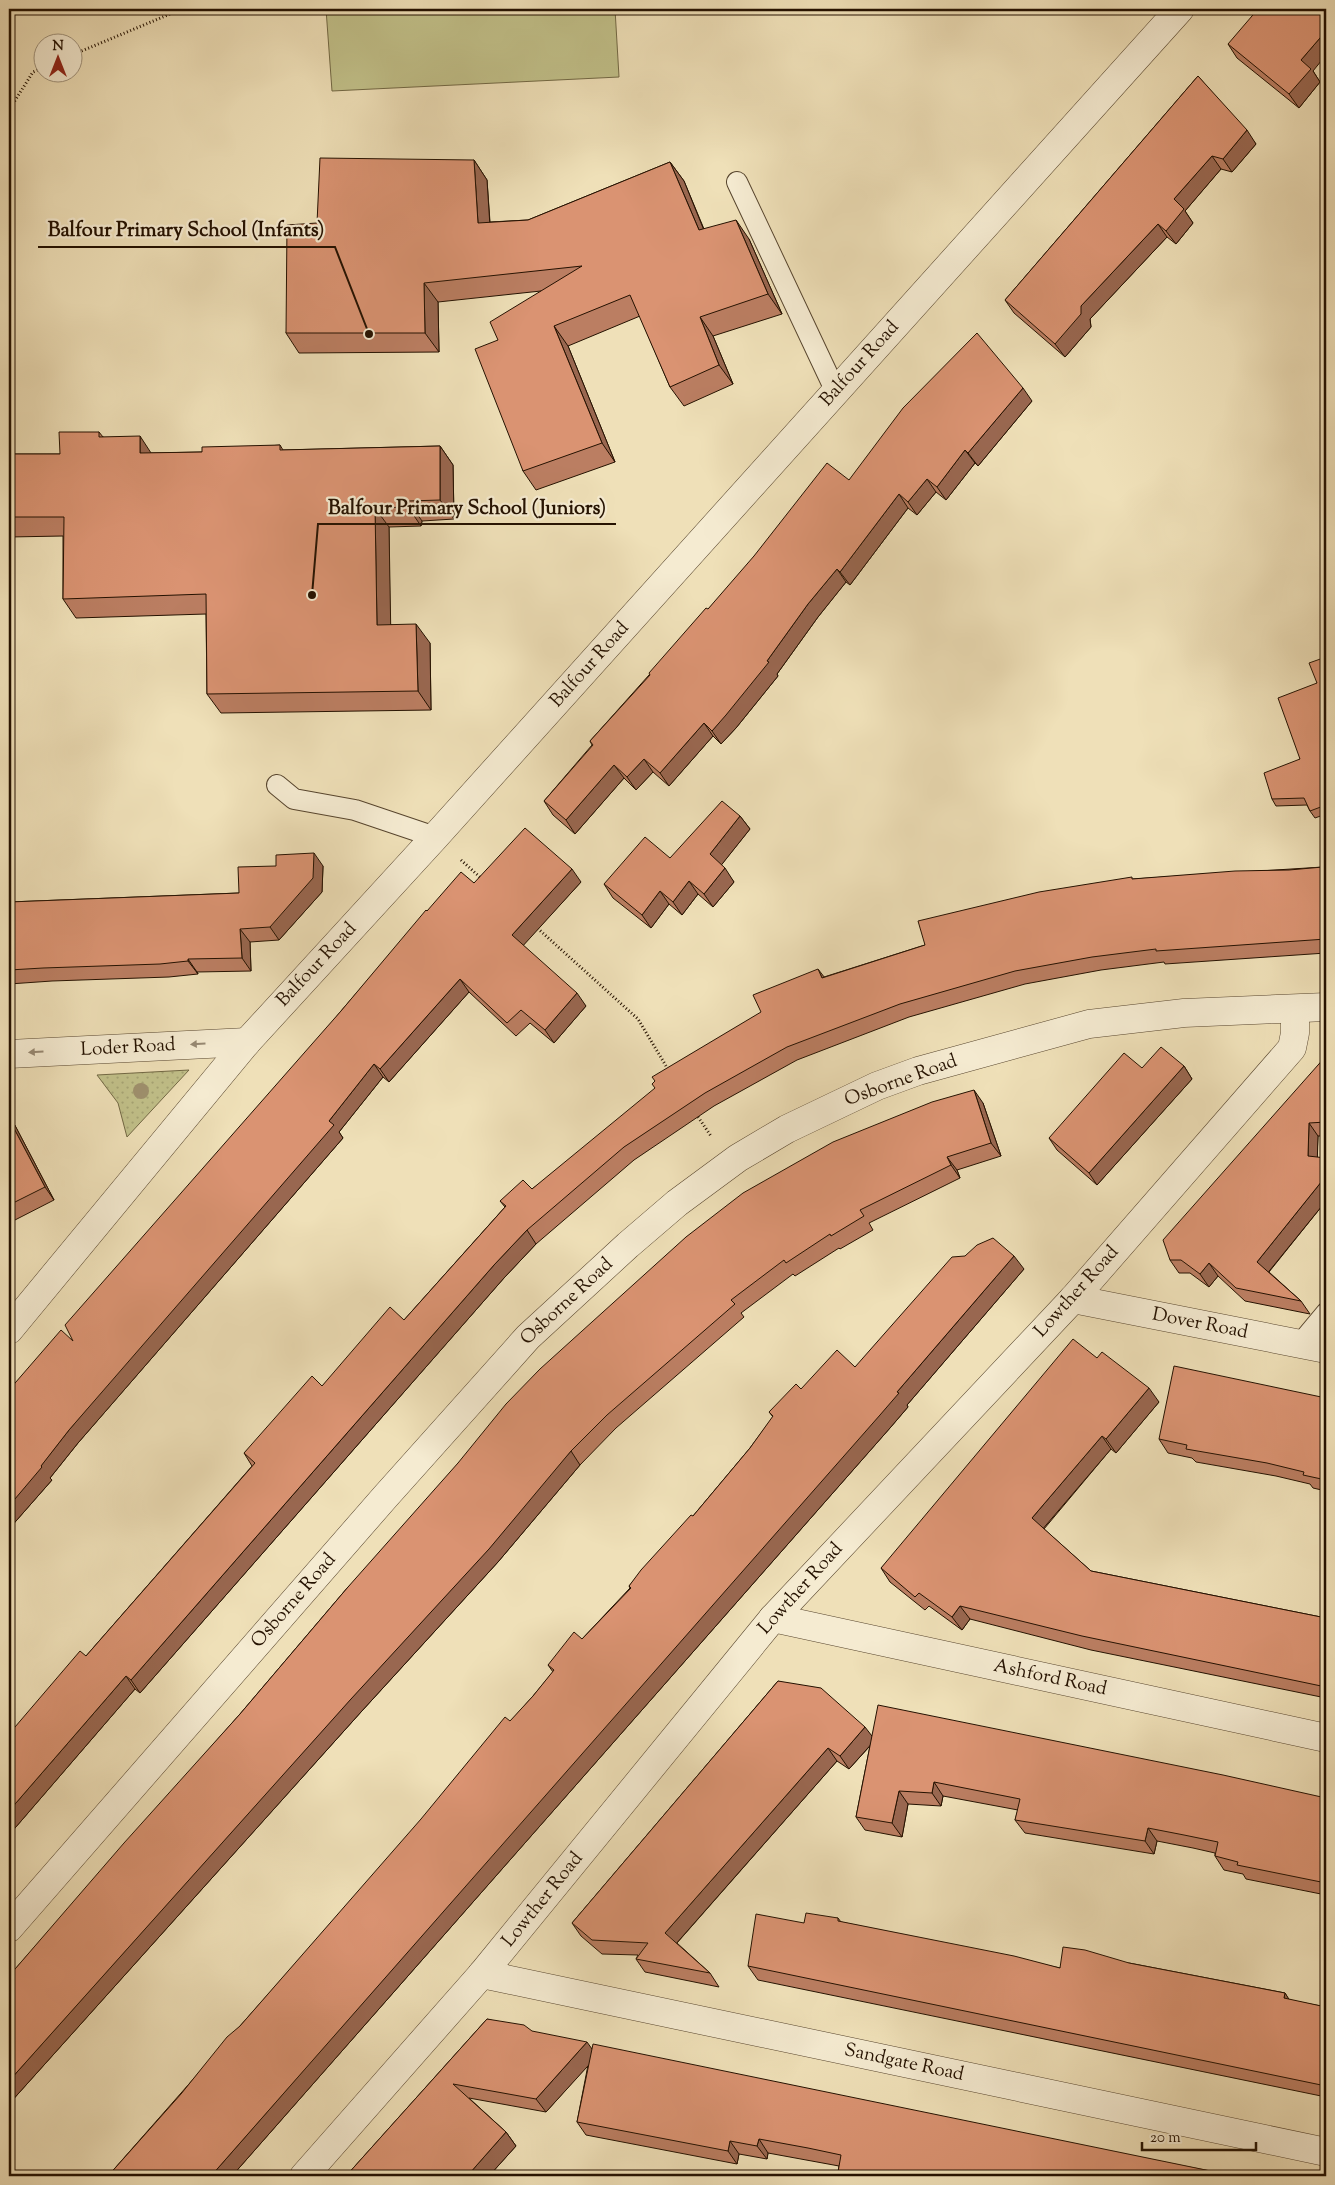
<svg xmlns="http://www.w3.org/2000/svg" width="1335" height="2185" font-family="'Sorts Mill Goudy',serif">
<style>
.grass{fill:url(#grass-dots);stroke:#726844}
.garden{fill:#c1c089;stroke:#726844}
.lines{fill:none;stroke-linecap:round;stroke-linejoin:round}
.lane-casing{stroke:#57452e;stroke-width:22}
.street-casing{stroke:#57452e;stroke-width:29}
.path{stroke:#241100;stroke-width:3;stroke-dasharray:1 2.5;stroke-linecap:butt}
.lane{stroke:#f5ebd1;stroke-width:20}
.street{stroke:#f5ebd1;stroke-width:28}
.tree{fill:#9e906d}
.wall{fill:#bb7e62;stroke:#241100}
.shaded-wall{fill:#996750;stroke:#241100}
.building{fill:#da9372;stroke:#241100}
.oneway{fill:#978973}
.labels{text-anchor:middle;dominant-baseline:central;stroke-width:4.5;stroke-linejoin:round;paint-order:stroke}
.street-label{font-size:19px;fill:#241100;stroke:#f5ebd1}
.leader{fill:none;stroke:#241100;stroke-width:2}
.callout-dot{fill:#241100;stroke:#f5ebd1;stroke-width:2}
.callout-label{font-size:20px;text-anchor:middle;font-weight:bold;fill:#241100;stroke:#f5ebd1;stroke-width:4.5;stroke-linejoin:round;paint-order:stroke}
</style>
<defs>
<pattern id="grass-dots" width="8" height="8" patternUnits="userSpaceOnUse" patternTransform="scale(1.25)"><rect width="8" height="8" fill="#c1c089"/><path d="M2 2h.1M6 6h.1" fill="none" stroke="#a6a474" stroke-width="1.8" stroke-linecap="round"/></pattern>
</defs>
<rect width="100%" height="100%" fill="#efe0b8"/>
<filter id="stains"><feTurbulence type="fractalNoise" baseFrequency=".004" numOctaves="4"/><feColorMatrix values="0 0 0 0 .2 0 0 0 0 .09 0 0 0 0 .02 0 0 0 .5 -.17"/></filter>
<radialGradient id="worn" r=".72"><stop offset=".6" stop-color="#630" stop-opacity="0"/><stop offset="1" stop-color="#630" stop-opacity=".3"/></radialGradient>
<polygon class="grass" points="189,1070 127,1137 118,1103 97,1075"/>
<polygon class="garden" points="326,9 615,9 619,77 332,91"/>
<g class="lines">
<g class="lane-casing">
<g id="lane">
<polyline points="737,182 836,392"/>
<polyline points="277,785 294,799 355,810 435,837"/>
<polyline points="1301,1343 1326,1313"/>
</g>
</g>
<g class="street-casing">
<g id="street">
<polyline points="9,1054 247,1042"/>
<polyline points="1073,1299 1326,1349"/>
<polyline points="9,1330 247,1042 435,837 1180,9"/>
<polyline points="773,1618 1326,1738"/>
<polyline points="9,1928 385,1497 528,1337 628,1245 677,1203 738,1158 787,1129 877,1086 918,1071 1089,1024 1184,1013 1326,1007"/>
<polyline points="482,1974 1326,2152"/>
<polyline points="304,2176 482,1974 773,1618 1073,1299 1292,1048 1295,1033 1295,1009"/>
</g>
</g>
<g class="path">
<polyline points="72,55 182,9"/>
<polyline points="9,110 33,72 42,68"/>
<polyline points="461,860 482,879"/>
<polyline points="535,926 638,1019 669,1071"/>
<polyline points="696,1114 711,1136"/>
</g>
<use href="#lane" class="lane"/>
<use href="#street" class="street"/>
</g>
<circle class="tree" cx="141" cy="1091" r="8"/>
<g class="wall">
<polygon points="1228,44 1313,71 1320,82 1299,108 1237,58"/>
<polygon points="1198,76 1256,144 1232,172 1221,169 1185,211 1193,223 1176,244 1167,237 1090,319 1091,327 1065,357 1014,313 1005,300"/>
<polygon points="474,160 487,180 490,222 528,220 670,162 684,181 704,229 749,239 782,314 713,336 733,384 684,406 670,387 640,316 568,346 615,462 536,490 523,471 498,340 541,291 438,302 439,352 299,353 286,333 317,223"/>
<polygon points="1032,401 978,466 975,463 946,500 936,492 917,515 908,508 850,585 846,582 818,617 777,674 778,676 736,728 721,744 713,736 669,786 653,772 636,790 624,778 575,834 553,815 544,801 592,745 590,741 708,609 849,480"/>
<polygon points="99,432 103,437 151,453 202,452 280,445 283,450 440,446 453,465 454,519 422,521 421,526 389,527 390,624 430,643 431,710 221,713 207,694 206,614 76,618 63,599 63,536 9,537 9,454 60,454"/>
<polygon points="1326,657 1326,814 1315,818 1310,811 1307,805 1276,806 1272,799 1300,759 1317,683"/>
<polygon points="740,816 750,829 721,865 734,882 713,907 698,894 682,915 669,904 651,928 613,898 604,884 670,858"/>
<polygon points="1326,862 1326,953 1165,964 1164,962 1101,970 1025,984 909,1017 797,1060 714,1106 634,1160 536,1244 504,1278 140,1693 135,1689 9,1835 9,1734 86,1656 252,1466 244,1453 322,1386 404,1320 505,1207 500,1201 532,1189 824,977 1133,879 1323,867"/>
<polygon points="323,866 322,892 279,940 250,942 251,971 197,972 198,974 169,977 52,981 9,984 9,902 239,893"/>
<polygon points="581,882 523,945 586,1006 554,1043 530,1023 516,1036 469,992 389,1082 383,1077 339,1132 343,1138 78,1443 50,1478 52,1480 9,1529 73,1341 341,1011 427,911 474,883"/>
<polygon points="1326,1056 1326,1136 1318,1136 1317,1157 1326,1201 1269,1272 1301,1301 1310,1314 1245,1301 1218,1276 1209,1287 1190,1273 1179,1273 1170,1260"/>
<polygon points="1184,1066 1192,1079 1097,1185 1057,1150 1049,1138 1142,1068"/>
<polygon points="983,1103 1001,1156 957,1170 960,1178 869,1223 873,1230 840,1249 839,1248 795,1276 793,1274 741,1313 744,1317 616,1428 580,1465 498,1562 361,1712 9,2104 9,1976 240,1714 348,1587"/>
<polygon points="9,1114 54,1200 13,1221 9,1214"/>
<polygon points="1024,1269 907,1405 908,1407 890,1428 232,2176 108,2176 240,2026 533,1696 553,1672 548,1665 582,1639 630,1588 629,1586 693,1516 750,1448 773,1417 769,1412 801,1389 855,1367"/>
<polygon points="1097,1358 1159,1402 1116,1453 1111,1449 1044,1529 1091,1571 1326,1618 1326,1698 1091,1650 970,1619 962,1630 929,1606 925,1610 890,1582 881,1568"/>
<polygon points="1326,1398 1326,1491 1313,1488 1310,1484 1276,1476 1196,1462 1192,1458 1168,1453 1159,1439"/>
<polygon points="778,1681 872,1736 1326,1798 1326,1895 1246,1879 1243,1874 1224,1870 1215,1856 1215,1853 1193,1848 1157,1841 1154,1854 1025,1833 1015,1820 1018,1810 943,1796 941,1806 908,1804 902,1837 865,1830 856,1817 870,1746 849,1769 837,1761 677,1943 710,1973 719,1987 645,1972 636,1959 638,1955 602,1954 581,1936 572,1923"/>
<polygon points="838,1918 841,1922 1060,1968 1129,1963 1285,1993 1289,2000 1326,2007 1326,2097 758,1980 748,1966 804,1923"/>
<polygon points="487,2019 592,2049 1235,2176 842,2176 838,2172 839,2166 768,2153 767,2159 739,2154 737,2164 586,2135 577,2122 588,2065 546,2112 469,2098 506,2132 516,2146 489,2176 346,2176"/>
</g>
<g class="shaded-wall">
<polygon points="1326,31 1326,55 1313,71 1320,82 1299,108 1289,94 1301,60"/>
<polygon points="1247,130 1256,144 1232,172 1223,159"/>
<polygon points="1212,156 1221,169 1185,211 1193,223 1176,244 1166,231 1174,199"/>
<polygon points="474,160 487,180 491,242 478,223"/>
<polygon points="670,162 684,181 712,250 699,230"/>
<polygon points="736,220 749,239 782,314 768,294"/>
<polygon points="1158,224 1167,237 1090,319 1091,327 1065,357 1055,344 1081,306"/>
<polygon points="424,283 438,302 439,352 425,333"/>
<polygon points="700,317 713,336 733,384 719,365"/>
<polygon points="554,326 568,346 615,462 602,443"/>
<polygon points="1023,388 1032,401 978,466 968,453"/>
<polygon points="140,436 153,456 140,453"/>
<polygon points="440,446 453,465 454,519 440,500"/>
<polygon points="965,450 975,463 946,500 937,487"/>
<polygon points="927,479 936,492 917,515 908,502"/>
<polygon points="899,494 908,508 850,585 840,572"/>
<polygon points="408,501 422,521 421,526 408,507"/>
<polygon points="375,508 389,527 391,644 377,625"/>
<polygon points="837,569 846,582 818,617 777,674 778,676 736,728 721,744 712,731 767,661 808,604"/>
<polygon points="416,624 430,643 431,710 418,691"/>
<polygon points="704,723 713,736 669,786 660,773"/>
<polygon points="644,759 653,772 636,790 627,777"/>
<polygon points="614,765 624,778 575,834 566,820"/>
<polygon points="740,816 750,829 719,868 710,854"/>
<polygon points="314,853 323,866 322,892 279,940 270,927"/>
<polygon points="725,868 734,882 713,907 704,894"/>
<polygon points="572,869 581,882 521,948 512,935"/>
<polygon points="689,881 698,894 682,915 673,902"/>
<polygon points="660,891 669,904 651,928 642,915"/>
<polygon points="240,929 250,942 251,971 242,958"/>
<polygon points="188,959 197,972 198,974 188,961"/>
<polygon points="818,969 828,982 822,978"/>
<polygon points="460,979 469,992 389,1082 380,1069"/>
<polygon points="577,993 586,1006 554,1043 545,1030"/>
<polygon points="374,1064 383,1077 339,1132 343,1138 78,1443 50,1478 52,1480 9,1529 9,1506 69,1430 329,1121"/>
<polygon points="1184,1066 1192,1079 1097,1185 1089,1173"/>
<polygon points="974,1090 983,1103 1001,1156 991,1143"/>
<polygon points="9,1114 54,1200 45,1187 9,1119"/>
<polygon points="1309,1123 1318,1136 1317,1169 1308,1156"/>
<polygon points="947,1157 957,1170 960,1178 951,1165"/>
<polygon points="1326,1176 1326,1201 1266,1275 1257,1262"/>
<polygon points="527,1230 536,1244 504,1278 140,1693 131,1680 494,1265"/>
<polygon points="1014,1256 1024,1269 907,1405 908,1407 890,1428 232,2176 211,2176 897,1392"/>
<polygon points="1209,1263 1218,1276 1209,1287 1200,1274"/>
<polygon points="1149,1388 1159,1402 1116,1453 1106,1439"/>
<polygon points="1102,1436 1111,1449 1041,1531 1032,1518"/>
<polygon points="571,1451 580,1465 498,1562 361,1712 9,2104 9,2081"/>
<polygon points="960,1606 970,1619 962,1630 952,1617"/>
<polygon points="126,1676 135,1689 9,1835 9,1811"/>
<polygon points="865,1727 875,1740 849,1769 840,1756"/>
<polygon points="828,1748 837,1761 674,1946 665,1933"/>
<polygon points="934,1782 943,1796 941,1806 932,1793"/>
<polygon points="899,1791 908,1804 902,1837 892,1823"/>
<polygon points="1148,1828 1157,1841 1154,1854 1145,1841"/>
<polygon points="1285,1993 1294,2007 1284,1998"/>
<polygon points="587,2042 597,2056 546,2112 536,2099"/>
<polygon points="506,2132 516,2146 489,2176 470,2176 469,2174"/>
<polygon points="759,2139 768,2153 767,2159 757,2146"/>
<polygon points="730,2141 739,2154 737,2164 728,2151"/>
</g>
<g class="building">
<polygon points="1258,9 1326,9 1326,31 1301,60 1311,69 1289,94 1228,44"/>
<polygon points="1198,76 1247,130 1223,159 1212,156 1174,199 1184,209 1166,231 1158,224 1081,306 1081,314 1055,344 1005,300"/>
<polygon points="320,158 474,160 478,223 528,220 670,162 699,230 736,220 768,294 700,317 719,365 670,387 630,295 554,326 602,443 523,471 475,349 498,340 490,322 582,266 424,283 425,333 286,333 287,225 317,223"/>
<polygon points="977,333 1023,388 968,453 965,450 937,487 927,479 908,502 899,494 840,572 837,569 808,604 767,661 769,662 726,715 712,731 704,723 660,773 644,759 627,777 614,765 566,820 544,801 593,745 590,741 650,675 649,673 706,608 708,609 754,556 827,463 849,480 903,408"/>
<polygon points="59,432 99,432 99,437 140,436 140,453 202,452 202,447 280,445 280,450 440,446 440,500 408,501 408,507 375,508 377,625 416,624 418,691 207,694 206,594 63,599 64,517 9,517 9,454 60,454"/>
<polygon points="1326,657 1326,805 1310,811 1304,798 1272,799 1264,773 1300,759 1278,698 1317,683 1309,663"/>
<polygon points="722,801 740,816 710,854 725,868 704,894 689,881 673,902 660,891 642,915 604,884 645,837 670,858"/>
<polygon points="525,828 572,869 512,935 577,993 545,1030 521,1010 507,1023 460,979 380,1069 374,1064 329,1121 334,1125 69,1430 41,1466 42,1467 9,1506 9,1390 61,1330 73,1341 65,1325 341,1011 426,910 427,911 461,872 474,883"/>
<polygon points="314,853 313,878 270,927 240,929 242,958 188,959 188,961 160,964 43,968 9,970 9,902 239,893 238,867 276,866 276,855"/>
<polygon points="1323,862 1326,862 1326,939 1156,951 1156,949 1092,957 1015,971 900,1004 787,1047 705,1093 624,1147 527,1230 494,1265 131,1680 126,1676 9,1811 9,1734 80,1651 86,1656 255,1463 244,1453 312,1376 322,1386 390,1307 404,1320 506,1206 500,1201 523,1180 532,1189 655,1088 652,1084 655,1081 652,1077 761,1012 753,995 818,969 822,978 925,945 918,921 1039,892 1132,877 1132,879 1235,871 1289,870 1323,867"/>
<polygon points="1161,1047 1184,1066 1089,1173 1049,1138 1124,1053 1142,1068"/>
<polygon points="1326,1056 1326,1122 1309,1123 1308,1156 1326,1158 1326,1176 1257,1262 1301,1301 1236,1288 1209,1263 1200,1274 1181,1260 1170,1260 1163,1240"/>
<polygon points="974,1090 991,1143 947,1157 951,1165 860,1210 864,1216 831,1236 830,1234 786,1263 784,1260 731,1300 735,1304 607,1415 571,1451 489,1549 351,1699 9,2081 9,1976 124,1843 240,1714 348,1587 458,1463 506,1404 540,1369 686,1237 743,1193 833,1142 932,1102"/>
<polygon points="9,1119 45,1187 9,1205"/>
<polygon points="993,1238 1014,1256 897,1392 899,1393 880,1415 211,2176 108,2176 181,2094 227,2037 240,2026 421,1819 505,1717 510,1721 533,1696 554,1670 548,1665 574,1632 582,1639 631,1588 629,1586 641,1570 691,1515 693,1516 750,1448 773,1416 769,1412 796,1384 801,1389 837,1350 855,1367 952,1257 965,1256 977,1245"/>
<polygon points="1073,1339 1097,1358 1102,1352 1149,1388 1106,1439 1102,1436 1032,1518 1091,1571 1326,1618 1326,1687 1082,1636 960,1606 952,1617 919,1593 915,1597 881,1568"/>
<polygon points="1174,1366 1326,1398 1326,1480 1303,1475 1304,1472 1267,1463 1186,1449 1187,1445 1159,1439"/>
<polygon points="778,1681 821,1688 865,1727 840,1756 828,1748 665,1933 710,1973 636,1959 648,1943 592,1940 572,1923"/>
<polygon points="878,1705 1223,1775 1326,1798 1326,1883 1237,1865 1238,1862 1215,1856 1218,1842 1184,1835 1148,1828 1145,1841 1015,1820 1020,1799 934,1782 932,1793 899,1791 892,1823 856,1817"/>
<polygon points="806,1913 838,1918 838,1921 1014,1956 1060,1968 1063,1947 1085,1950 1129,1963 1285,1993 1284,1998 1326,2007 1326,2086 748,1966 756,1914 804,1923"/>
<polygon points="487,2019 524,2025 532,2031 587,2042 536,2099 453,2084 506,2132 469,2174 471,2176 346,2176"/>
<polygon points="593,2044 1235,2176 863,2176 838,2172 841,2155 808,2148 759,2139 757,2146 730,2141 728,2151 577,2122"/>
</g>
<defs><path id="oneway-solid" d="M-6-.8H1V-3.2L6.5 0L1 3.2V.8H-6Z" transform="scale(1.25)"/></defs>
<g class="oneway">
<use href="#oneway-solid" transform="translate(198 1044) rotate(177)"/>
<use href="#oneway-solid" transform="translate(36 1052) rotate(177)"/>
</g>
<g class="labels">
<g class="street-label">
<text transform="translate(860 364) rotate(-48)">Balfour Road</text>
<text transform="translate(590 665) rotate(-48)">Balfour Road</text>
<text transform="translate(317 965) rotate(-47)">Balfour Road</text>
<text transform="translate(128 1048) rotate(-3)">Loder Road</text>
<text transform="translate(901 1081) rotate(-20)">Osborne Road</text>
<text transform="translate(1077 1292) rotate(-48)">Lowther Road</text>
<text transform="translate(567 1302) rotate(-43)">Osborne Road</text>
<text transform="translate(1200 1324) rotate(11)">Dover Road</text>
<text transform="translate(801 1589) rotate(-48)">Lowther Road</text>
<text transform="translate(294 1601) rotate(-49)">Osborne Road</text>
<text transform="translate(1050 1678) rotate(12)">Ashford Road</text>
<text transform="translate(543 1900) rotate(-51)">Lowther Road</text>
<text transform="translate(904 2063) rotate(12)">Sandgate Road</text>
</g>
</g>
<path class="leader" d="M369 334L335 247H38M312 595L318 524H616"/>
<g class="callout-dot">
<circle cx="369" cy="334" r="5"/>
<circle cx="312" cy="595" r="5"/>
</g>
<g class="callout-label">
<text x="186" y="236">Balfour Primary School (Infants)</text>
<text x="467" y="514">Balfour Primary School (Juniors)</text>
</g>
<rect width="1335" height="2185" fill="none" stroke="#efe0b8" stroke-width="30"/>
<rect x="10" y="10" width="1315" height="2165" fill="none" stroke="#241100" stroke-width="2.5"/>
<rect x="15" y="15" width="1305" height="2155" fill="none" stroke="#241100"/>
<g transform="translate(58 58)"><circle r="24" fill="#f5ebd1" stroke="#a1947d"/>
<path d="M0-4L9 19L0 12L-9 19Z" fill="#8f2418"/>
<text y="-8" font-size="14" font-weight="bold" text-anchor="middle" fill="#241100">N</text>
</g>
<path d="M1142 2142v8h114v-8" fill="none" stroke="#241100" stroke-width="2.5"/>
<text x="1150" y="2142" font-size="15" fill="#241100" stroke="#f5ebd1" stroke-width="4" paint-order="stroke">20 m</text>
<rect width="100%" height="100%" filter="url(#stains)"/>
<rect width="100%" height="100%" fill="url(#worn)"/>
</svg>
